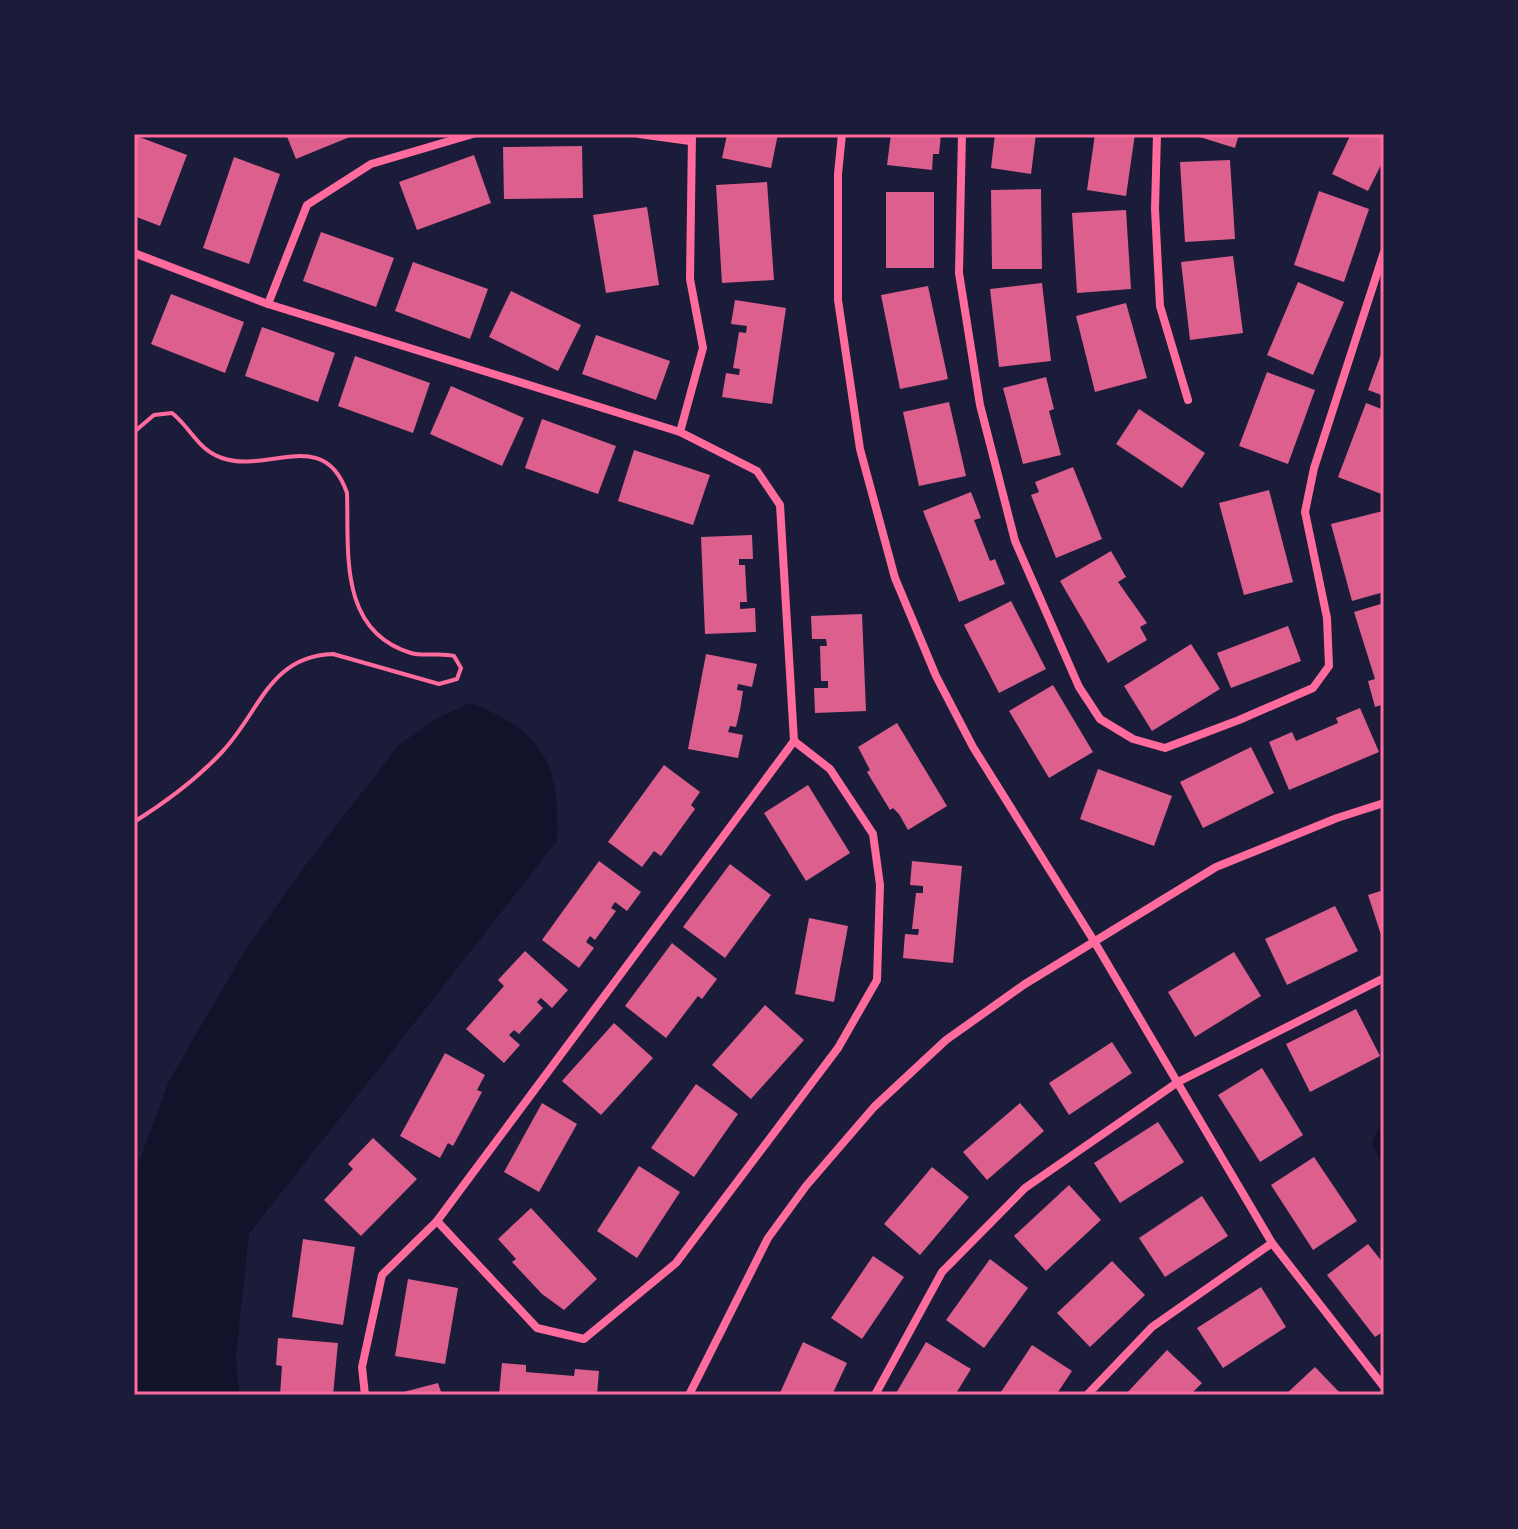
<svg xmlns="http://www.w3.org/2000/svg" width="1518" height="1529" font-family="'DejaVu Sans',sans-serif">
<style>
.water{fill:#12122b}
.building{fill:#dd5f8e}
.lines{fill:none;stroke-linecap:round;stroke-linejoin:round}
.path{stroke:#ff6b9d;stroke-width:4}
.minor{stroke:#ff6b9d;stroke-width:8}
.neatline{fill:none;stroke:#ff6b9d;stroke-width:3}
</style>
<rect width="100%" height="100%" fill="#1b1b3a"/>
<g class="water">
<path d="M470 703C544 731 560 764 557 841L249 1234 236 1356 239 1395H134V1175L169 1081 244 952 307 863 399 745 434 720Z"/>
<polygon points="1384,1117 1384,1171 1372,1142"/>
</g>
<g class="building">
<polygon points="286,134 357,134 296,159"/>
<polygon points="734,134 778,134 771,168 722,158 727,135"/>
<polygon points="891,134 941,134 939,154 933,154 932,170 887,165"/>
<polygon points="995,134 1036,134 1031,174 991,168"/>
<polygon points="1095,134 1135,134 1126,196 1087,190"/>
<polygon points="1190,134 1239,134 1235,148"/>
<polygon points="1351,134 1384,134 1384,159 1368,191 1332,174"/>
<polygon points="134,135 187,155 160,226 134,216"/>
<polygon points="582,146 583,198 504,199 503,147"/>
<polygon points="474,155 491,203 417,230 399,182"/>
<polygon points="234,157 280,174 249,264 203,248"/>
<polygon points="1230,160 1235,239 1185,242 1180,162"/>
<polygon points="767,182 774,280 722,283 716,185"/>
<polygon points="1041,189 1042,269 992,269 991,190"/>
<polygon points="1319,191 1369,209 1344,282 1294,265"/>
<rect x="886" y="192" width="48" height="76"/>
<polygon points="647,207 659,285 606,293 593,215"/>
<polygon points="1126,210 1131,289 1077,293 1072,213"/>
<polygon points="321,232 394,258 376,307 303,281"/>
<polygon points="1233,256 1243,333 1190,340 1181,262"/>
<polygon points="413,262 488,289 470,339 395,311"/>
<polygon points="1298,282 1344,302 1313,375 1267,355"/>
<polygon points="1042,283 1051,361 999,367 990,289"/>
<polygon points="928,286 948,379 900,389 881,295"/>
<polygon points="511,291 581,325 558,371 489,337"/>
<polygon points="171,294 244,322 225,373 151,344"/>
<polygon points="735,300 786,308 772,404 722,397 726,373 739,375 740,369 733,368 739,332 746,333 747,326 731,324"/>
<polygon points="1126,303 1147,378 1095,392 1076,316"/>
<polygon points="262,327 335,353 318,402 245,376"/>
<polygon points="596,335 670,361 656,400 582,374"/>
<polygon points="1384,346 1384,396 1368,390"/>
<polygon points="355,356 430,383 413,433 338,406"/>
<polygon points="1267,372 1315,390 1288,464 1239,446"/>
<polygon points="1046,377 1054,409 1049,411 1061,455 1023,464 1003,388"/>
<polygon points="451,386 524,418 502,466 430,434"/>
<polygon points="949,402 966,476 919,486 903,412"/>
<polygon points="1366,403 1384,410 1384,495 1338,477"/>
<polygon points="1139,409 1205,453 1182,488 1116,444"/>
<polygon points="542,419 616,446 598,494 525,468"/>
<polygon points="634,450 710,475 693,525 618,501"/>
<polygon points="1073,467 1102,539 1056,558 1031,495 1039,492 1035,482"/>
<polygon points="1269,490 1293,582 1244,595 1219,503"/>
<polygon points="971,492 981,518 974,520 990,561 995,559 1005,584 959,602 923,511"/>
<polygon points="1383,511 1384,592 1352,601 1331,524"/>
<polygon points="752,535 753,559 739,559 739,565 745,565 747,602 740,602 740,609 755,608 756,632 705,634 701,537"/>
<polygon points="1111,551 1126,577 1118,582 1147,623 1140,627 1147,640 1108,663 1060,581"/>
<polygon points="1011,601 1046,669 999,693 964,625"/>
<polygon points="1384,603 1384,704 1375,707 1368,681 1375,679 1354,612"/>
<polygon points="862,614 866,711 815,713 814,688 828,688 828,681 821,681 820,646 827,646 826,639 812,639 811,616"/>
<polygon points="1288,626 1301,661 1231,688 1217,653"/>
<polygon points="1191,644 1220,689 1152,731 1124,686"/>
<polygon points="706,654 757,664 752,687 738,684 737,690 743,691 740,710 736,727 730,726 728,732 743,735 738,758 688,749"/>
<polygon points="1053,685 1093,752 1049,778 1009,711"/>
<polygon points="1360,708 1379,752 1289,790 1269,742 1292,732 1296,741 1338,723 1336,718"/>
<polygon points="897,723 947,806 908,830 899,814 893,808 890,810 867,772 870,770 858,747"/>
<polygon points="1251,747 1274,793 1203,828 1180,782"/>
<polygon points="664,765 700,792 691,805 695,809 661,856 654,851 642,867 608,842"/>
<polygon points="1098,769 1172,796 1154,846 1080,819"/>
<polygon points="808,785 850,853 806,881 764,813"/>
<polygon points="599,861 641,892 627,911 615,902 611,908 616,911 595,940 590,936 586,942 594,948 579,968 542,940"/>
<polygon points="912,861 962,866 953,963 903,958 905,934 918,935 919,929 912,929 916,893 923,893 923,886 910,885"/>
<polygon points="730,864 771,895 725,958 683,927"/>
<polygon points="1384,890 1384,941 1383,941 1368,895"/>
<polygon points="1335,906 1358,951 1287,985 1265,939"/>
<polygon points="809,918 848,926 834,1002 795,994"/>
<polygon points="672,943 717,979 702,999 698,996 666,1038 625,1006"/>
<polygon points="525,951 568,990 552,1008 541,998 537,1002 543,1008 519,1034 514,1030 509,1035 520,1045 504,1063 466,1029 504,986 498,980"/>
<polygon points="1234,952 1261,996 1195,1037 1168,992"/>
<polygon points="765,1005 804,1040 751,1099 712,1065"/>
<polygon points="1356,1009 1380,1056 1310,1092 1286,1044"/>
<polygon points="614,1023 653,1058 601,1115 562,1081"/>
<polygon points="1112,1042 1132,1073 1069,1115 1049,1083"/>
<polygon points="445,1053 485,1075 477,1090 482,1092 453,1146 448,1143 440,1158 400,1136"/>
<polygon points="1262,1068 1303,1135 1260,1162 1218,1095"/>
<polygon points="696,1084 738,1114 694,1177 651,1148"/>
<polygon points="542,1103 577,1124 539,1192 504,1172"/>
<polygon points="1020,1103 1044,1131 987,1180 963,1152"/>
<polygon points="1158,1122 1184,1162 1120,1203 1094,1163"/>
<polygon points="373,1138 417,1179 361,1236 324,1200 353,1169 348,1164"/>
<polygon points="1314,1157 1357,1221 1313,1250 1271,1185"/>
<polygon points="639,1166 680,1192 637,1258 597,1231"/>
<polygon points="932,1167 969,1197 920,1255 884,1224"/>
<polygon points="1069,1185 1101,1220 1046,1271 1014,1236"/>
<polygon points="1202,1196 1228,1236 1165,1277 1139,1238"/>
<polygon points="531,1208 597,1279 564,1310 542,1294 512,1262 516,1259 498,1239"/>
<polygon points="303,1239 355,1247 343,1325 292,1317"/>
<polygon points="1368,1244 1384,1264 1384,1331 1375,1337 1327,1275"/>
<polygon points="873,1256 904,1277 862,1339 831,1318"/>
<polygon points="990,1259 1028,1288 984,1348 946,1320"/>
<polygon points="1112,1261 1145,1295 1090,1347 1057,1313"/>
<polygon points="408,1279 458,1288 445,1364 395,1356"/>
<polygon points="1261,1287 1286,1327 1223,1368 1197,1328"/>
<polygon points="278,1338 338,1343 333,1395 280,1395 282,1366 276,1365"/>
<polygon points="803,1342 847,1363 832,1395 779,1395"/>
<polygon points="926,1342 971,1369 955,1395 895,1395"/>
<polygon points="1032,1345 1072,1371 1056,1395 999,1395"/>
<polygon points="1167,1350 1202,1383 1190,1395 1125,1395"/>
<polygon points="502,1363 526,1365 526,1372 574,1376 575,1369 599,1371 597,1395 499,1395"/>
<polygon points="1315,1367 1342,1395 1285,1395"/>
<polygon points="438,1383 442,1395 397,1395 396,1394"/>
</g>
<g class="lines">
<path class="path" d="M134 432 154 415 172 413C191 428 198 450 222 458 268 474 324 426 347 493 349 552 338 631 411 653 425 657 440 652 454 656L461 668 457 679 439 684 333 654C269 656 260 712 222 752 196 780 166 802 134 822"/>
<g class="minor">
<polyline points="639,134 690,141"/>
<polyline points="842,134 838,174 838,300 860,449 895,578 936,676 973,747 1094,941 1272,1243 1384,1387"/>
<polyline points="962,134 959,273 980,405 1015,541 1079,687 1100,719 1133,739 1165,748 1239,720 1313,688 1329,666 1327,618 1305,512 1314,468 1384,252"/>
<polyline points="1157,134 1155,209 1160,306 1188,400"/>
<polyline points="134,253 268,304 680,432 757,471 780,505 794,741 437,1221 382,1275 362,1367 365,1395"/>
<polyline points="268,304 307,205 371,164 473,134"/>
<polyline points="680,432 703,348 690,279 692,134"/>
<polyline points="437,1221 537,1328 584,1339 676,1263 838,1048 877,980 880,885 873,834 830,769 794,741"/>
<polyline points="689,1395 768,1238 806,1186 874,1107 946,1040 1025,984 1216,867 1337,818 1384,803"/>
<polyline points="875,1395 942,1272 1025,1188 1178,1082 1384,978"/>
<polyline points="1087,1395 1152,1327 1272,1243"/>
</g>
</g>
<rect width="1518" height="1529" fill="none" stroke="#1b1b3a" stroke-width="272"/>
<rect x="136" y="136" width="1246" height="1257" class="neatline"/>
</svg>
